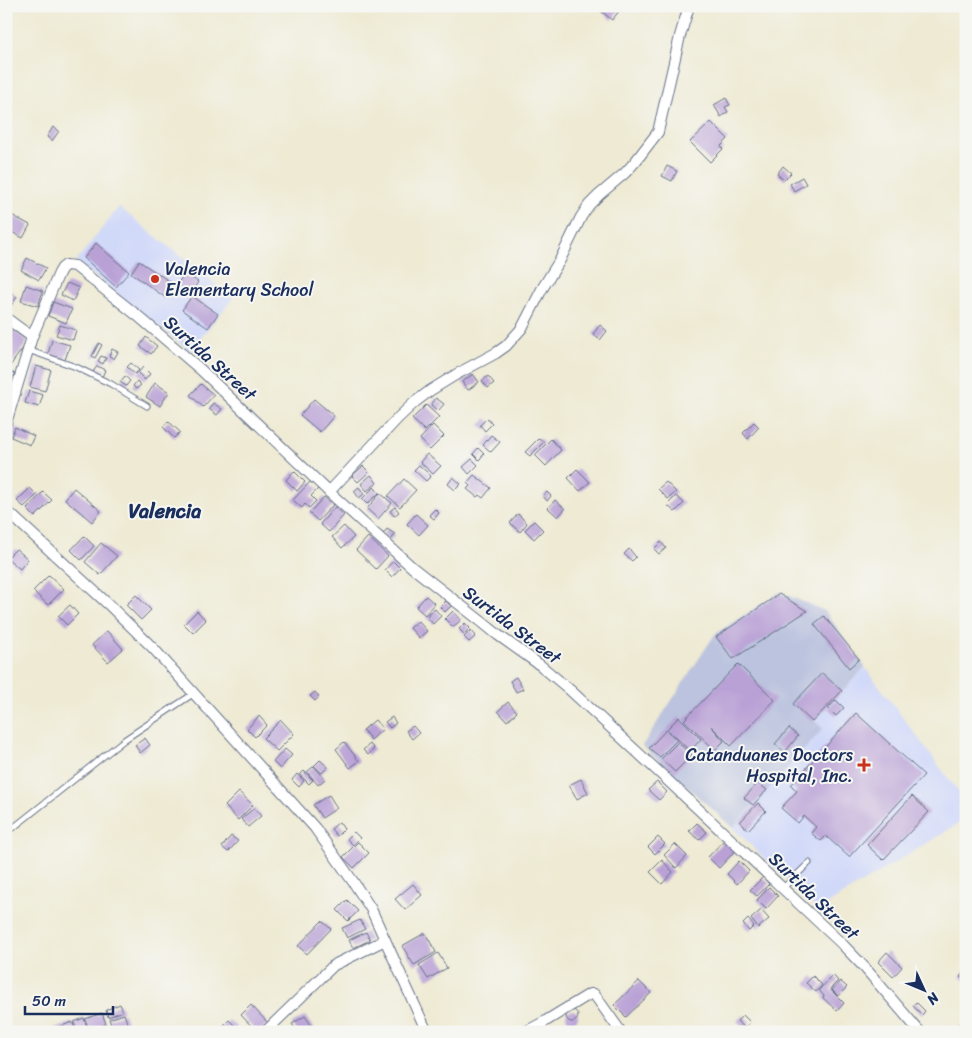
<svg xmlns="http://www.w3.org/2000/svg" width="972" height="1038" font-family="Sriracha,sans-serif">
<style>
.built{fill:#d1d9f9}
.industrial{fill:#bbc3de}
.building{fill:#b9a1d6}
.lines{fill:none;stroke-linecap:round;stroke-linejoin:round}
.lane-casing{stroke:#657087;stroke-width:7}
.street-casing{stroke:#657087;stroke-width:12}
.primary-casing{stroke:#657087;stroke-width:17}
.lane{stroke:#fff;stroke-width:5}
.street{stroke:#fff;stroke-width:10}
.primary{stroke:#fff;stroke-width:15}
.poi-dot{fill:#c8321e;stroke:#f6f6f2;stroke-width:2}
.labels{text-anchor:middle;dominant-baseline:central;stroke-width:4;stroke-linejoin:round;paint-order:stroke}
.poi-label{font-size:18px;fill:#1b2f5e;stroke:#f6f6f2;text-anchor:start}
.street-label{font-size:18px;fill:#1b2f5e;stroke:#f6f6f2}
.quarter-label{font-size:20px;font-weight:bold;fill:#1b2f5e;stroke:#f6f6f2}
</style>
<rect width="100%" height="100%" fill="#f6f6f2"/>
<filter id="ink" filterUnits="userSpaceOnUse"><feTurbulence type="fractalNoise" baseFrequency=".02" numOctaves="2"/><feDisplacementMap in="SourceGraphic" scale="10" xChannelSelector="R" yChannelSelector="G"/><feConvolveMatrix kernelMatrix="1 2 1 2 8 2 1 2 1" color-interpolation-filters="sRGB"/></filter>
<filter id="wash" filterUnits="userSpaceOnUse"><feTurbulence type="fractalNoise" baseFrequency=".0096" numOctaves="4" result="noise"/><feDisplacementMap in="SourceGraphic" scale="20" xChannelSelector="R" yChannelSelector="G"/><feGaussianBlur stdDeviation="1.12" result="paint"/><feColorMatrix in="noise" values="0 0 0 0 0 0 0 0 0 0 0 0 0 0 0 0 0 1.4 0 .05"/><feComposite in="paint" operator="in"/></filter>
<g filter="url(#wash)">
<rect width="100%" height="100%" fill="#eeead3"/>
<g class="built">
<polygon points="119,207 233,298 190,351 76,261"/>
<polygon points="865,667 966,802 966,819 818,910 733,828 822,729 815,721"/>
</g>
<polygon class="industrial" points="780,592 825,611 865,667 815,721 823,729 733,828 642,746 715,634"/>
<g id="blocks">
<g class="building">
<polygon points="605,6 616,6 620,10 612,20 601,11"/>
<polygon points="726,98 730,105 725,107 728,112 721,117 714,105"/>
<polygon points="711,122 728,139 721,146 723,149 710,162 690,142"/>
<polygon points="53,127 59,131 52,141 47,137"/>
<polygon points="667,166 677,171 672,181 662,176"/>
<polygon points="783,166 791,173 784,180 777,174"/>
<polygon points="802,177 806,184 794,191 790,184"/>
<polygon points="6,212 30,225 23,238 6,229"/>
<polygon points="96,243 129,272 116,287 84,258"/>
<polygon points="27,258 46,268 39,280 21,270"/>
<polygon points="139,261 175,285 166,298 131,273"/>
<polygon points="185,273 198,282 189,296 175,287"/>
<polygon points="67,283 79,288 73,301 61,295"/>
<polygon points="26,285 43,291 38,306 21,301"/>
<polygon points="6,289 17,297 6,313"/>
<polygon points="192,296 218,314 208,328 182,310"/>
<polygon points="53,302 72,309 66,323 48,316"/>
<polygon points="6,325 28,341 10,366 6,364"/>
<polygon points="60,325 76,330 73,340 56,335"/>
<polygon points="600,325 607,331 600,340 593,334"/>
<polygon points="146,337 157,346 151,354 140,346"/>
<polygon points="52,340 70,345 65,360 48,354"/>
<polygon points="99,343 102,345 95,358 92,356"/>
<polygon points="112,349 118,352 114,359 109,356"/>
<polygon points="101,356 106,358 103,364 98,361"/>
<polygon points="131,363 139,370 135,374 127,367"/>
<polygon points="36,366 51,370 45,391 30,387"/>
<polygon points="97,366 105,370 102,377 93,372"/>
<polygon points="143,367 150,374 145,380 138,373"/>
<polygon points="6,370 15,374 9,384 6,383"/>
<polygon points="473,374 479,382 468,390 462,382"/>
<polygon points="125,376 130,381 126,386 120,382"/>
<polygon points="488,376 494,383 488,388 482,381"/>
<polygon points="137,381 141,385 136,389 133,386"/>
<polygon points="155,383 169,392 160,406 146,397"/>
<polygon points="201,384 214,395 203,407 190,395"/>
<polygon points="29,391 43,395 39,407 25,403"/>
<polygon points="436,398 444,404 438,411 431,405"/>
<polygon points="314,399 334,416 320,432 300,415"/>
<polygon points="213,403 222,409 217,415 209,409"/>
<polygon points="426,405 439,417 425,431 412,419"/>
<polygon points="487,418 492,424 485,431 480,425"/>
<polygon points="168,421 180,432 174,438 163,427"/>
<polygon points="754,422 759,427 748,439 743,433"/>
<polygon points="433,425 444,436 430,450 420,439"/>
<polygon points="15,427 34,436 30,445 11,437"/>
<polygon points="491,435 500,442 491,452 483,445"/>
<polygon points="539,438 544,442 530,456 525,452"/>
<polygon points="551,439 561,450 546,466 535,455"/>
<polygon points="478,448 484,454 479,460 473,454"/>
<polygon points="427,454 441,466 433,474 420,462"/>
<polygon points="472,459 478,465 469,474 463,467"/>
<polygon points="419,465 431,476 426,481 414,470"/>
<polygon points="363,466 369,472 358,482 352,476"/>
<polygon points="577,469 590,482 580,491 568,478"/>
<polygon points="294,471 305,482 297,491 286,480"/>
<polygon points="371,475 377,483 367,491 361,484"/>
<polygon points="474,475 491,488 483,498 479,495 477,497 467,489 470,486 467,483"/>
<polygon points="453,477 461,484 455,490 448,484"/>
<polygon points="404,479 416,490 400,507 388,496"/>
<polygon points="311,481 319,488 311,496 316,501 309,508 305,504 302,508 293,500"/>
<polygon points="666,482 676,492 668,499 658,489"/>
<polygon points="359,487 364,494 359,498 354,491"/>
<polygon points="374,487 379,493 367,504 362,499"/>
<polygon points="30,488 37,495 24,507 17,501"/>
<polygon points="74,488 101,511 92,522 65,499"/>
<polygon points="43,492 52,500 35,517 27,509"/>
<polygon points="547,492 551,496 547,501 543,496"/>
<polygon points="380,493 392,503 378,519 367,509"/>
<polygon points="676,496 684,503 675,512 667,505"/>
<polygon points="324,497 333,505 318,521 309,513"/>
<polygon points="555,500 565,509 558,517 548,508"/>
<polygon points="335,507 344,515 329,532 320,524"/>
<polygon points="395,507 399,512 394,516 390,511"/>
<polygon points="435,509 439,513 434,519 429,515"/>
<polygon points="416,514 428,525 419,535 407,524"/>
<polygon points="518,514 527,523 520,532 510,523"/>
<polygon points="534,521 543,530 534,539 525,530"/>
<polygon points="344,526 354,537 342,548 332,537"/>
<polygon points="387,529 395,534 391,540 383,534"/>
<polygon points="84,536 94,546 81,560 71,550"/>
<polygon points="368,537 388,556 376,569 356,550"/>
<polygon points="661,542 666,548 659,554 654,549"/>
<polygon points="101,543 117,556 100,575 85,562"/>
<polygon points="16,549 28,559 20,569 7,558"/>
<polygon points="629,549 636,557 632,561 624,554"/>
<polygon points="393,561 400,568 392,577 385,570"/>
<polygon points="49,575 64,589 48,605 33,591"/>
<polygon points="779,594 807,611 733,659 716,637"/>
<polygon points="136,595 151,610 141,620 126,605"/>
<polygon points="426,596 435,604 425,615 416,607"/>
<polygon points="446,601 451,606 445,612 440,607"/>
<polygon points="70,605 78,614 67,625 58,616"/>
<polygon points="435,609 441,616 433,624 427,617"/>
<polygon points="197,611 206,620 193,633 184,624"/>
<polygon points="453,611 461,620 453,627 445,619"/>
<polygon points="824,616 859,659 849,668 814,624"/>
<polygon points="418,621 427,631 419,638 410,628"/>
<polygon points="465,623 470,628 464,634 459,629"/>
<polygon points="471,630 476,636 469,642 464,637"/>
<polygon points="107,631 123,649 108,662 92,645"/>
<polygon points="738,664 775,700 731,746 711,726 724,741 715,750 684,720"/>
<polygon points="822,673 842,691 812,722 793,704"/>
<polygon points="516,677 523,689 516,692 510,681"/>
<polygon points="315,692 319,697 315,701 310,696"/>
<polygon points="836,700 844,708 836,716 828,708"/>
<polygon points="508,702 517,712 507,721 498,711"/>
<polygon points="856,713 924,775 849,857 826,836 821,841 811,833 816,827 804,816 798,823 781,808 797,791 791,785"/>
<polygon points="259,716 267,725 255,737 247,729"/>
<polygon points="392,717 396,723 390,728 385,722"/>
<polygon points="679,717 701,739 690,751 667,729"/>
<polygon points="281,720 294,734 277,751 263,738"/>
<polygon points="375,720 383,729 371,740 363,730"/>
<polygon points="413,726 419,733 412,739 406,731"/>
<polygon points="789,728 798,736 785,752 775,744"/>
<polygon points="666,730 677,740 660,757 649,748"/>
<polygon points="145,738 150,745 140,753 135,745"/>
<polygon points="344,742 359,761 350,768 336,749"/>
<polygon points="678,742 692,755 675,772 661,759"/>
<polygon points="370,744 374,749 368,755 363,750"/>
<polygon points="285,749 292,755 280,769 273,762"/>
<polygon points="320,760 328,767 322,773 314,766"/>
<polygon points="314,766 325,779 318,785 307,772"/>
<polygon points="304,771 313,780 309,784 300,775"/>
<polygon points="297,774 304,781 299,787 292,780"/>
<polygon points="581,779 588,793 577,799 569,785"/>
<polygon points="657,782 667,792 659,800 648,790"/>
<polygon points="758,783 767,790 753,805 744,798"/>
<polygon points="239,792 253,805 238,820 225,806"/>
<polygon points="329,795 337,808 322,818 313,805"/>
<polygon points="912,796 929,812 883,860 867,845"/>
<polygon points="758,803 766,811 748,830 740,822"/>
<polygon points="254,808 261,816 248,827 241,819"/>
<polygon points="339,822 344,829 337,836 331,829"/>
<polygon points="697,823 707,832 699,840 689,831"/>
<polygon points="354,832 360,838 353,845 347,839"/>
<polygon points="231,836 238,841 228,852 222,847"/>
<polygon points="658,837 665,844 655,854 648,847"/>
<polygon points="724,840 735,851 719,868 708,857"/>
<polygon points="358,842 369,853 354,868 343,857"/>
<polygon points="675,844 687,856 676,868 664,855"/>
<polygon points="662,860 673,872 662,884 650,872"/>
<polygon points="739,861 749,871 737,884 727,874"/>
<polygon points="763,877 769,884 757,896 750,890"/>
<polygon points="413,884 422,895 405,910 395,899"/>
<polygon points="769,887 778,896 766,909 757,900"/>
<polygon points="347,900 358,911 348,921 337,910"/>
<polygon points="761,910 769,919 758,928 751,919"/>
<polygon points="748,919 754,926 749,931 743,924"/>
<polygon points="360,920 365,929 347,938 342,928"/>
<polygon points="322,921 331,929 307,954 298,946"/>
<polygon points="366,932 370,940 353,948 349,940"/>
<polygon points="425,933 436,952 414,965 402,946"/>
<polygon points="887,952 902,967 893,977 878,962"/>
<polygon points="438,953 447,968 428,979 419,965"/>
<polygon points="966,970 966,981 960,977"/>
<polygon points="833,975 838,981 830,989 844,1003 837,1011 823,998 824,996 819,990"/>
<polygon points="813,976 822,985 816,992 806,983"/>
<polygon points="639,981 651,993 626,1017 614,1005"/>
<polygon points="840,981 847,987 838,996 832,990"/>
<polygon points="916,1002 925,1011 922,1015 913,1006"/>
<polygon points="120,1004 123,1011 108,1017 106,1010"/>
<polygon points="251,1005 268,1023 259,1032 257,1032 241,1015"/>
<circle cx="572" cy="1016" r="6"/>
<polygon points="102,1013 106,1024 90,1031 85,1019"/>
<polygon points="124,1014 128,1025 113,1030 109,1019"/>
<polygon points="743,1015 750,1022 745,1028 737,1021"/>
<polygon points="305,1016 316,1032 297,1032 292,1024"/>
<polygon points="84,1018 88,1032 77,1032 74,1022"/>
<polygon points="229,1020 240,1031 238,1032 223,1032 220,1029"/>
<polygon points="72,1022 76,1032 46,1032"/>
<polygon points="129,1025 132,1032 112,1032"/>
</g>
</g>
</g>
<g filter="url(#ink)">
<use href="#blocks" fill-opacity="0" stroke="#657087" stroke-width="1"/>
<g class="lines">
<g class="lane-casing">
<g id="lane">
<polyline points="28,350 76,367 111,384 147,406"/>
<polyline points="13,828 124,740 193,694"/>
<polyline points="783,888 809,863"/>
</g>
</g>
<g class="street-casing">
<g id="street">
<polyline points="6,318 32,337"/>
<polyline points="6,423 32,337 59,273 62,268 66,265 75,266 138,316 201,370 329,492 413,568 482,622 498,635 540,665 570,690 662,775 843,945 865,968 920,1032"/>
<polyline points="329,492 398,418 415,402 431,390 457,374 496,353 506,346 522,328 542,289 560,260 581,217 589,205 599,195 625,173 635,162 658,132 680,36 689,6"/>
<polyline points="6,510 108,604 153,648 315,828 354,883 371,909 427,1032"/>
<polyline points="265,1032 334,965 385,940"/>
<polyline points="525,1032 544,1022 590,994 594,994 621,1032"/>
</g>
</g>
<g class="primary-casing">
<polyline id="primary" points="964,1032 966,1029"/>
</g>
<use href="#lane" class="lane"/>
<use href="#street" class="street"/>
<use href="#primary" class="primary"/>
</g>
</g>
<g class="poi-dot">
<circle cx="155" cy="279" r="5"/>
<path d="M861.5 757.5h5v5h5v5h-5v5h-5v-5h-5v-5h5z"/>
</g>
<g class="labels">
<g class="poi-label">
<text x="165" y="269">Valencia<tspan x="165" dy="21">Elementary School</tspan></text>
<text x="853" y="755" text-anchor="end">Catanduanes Doctors<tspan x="853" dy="21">Hospital, Inc.</tspan></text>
</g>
<g class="street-label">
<text transform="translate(210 358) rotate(42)">Surtida Street</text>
<text transform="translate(512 625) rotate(37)">Surtida Street</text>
<text transform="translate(814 896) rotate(44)">Surtida Street</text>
</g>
<g class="quarter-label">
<text x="165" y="511">Valencia</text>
</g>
</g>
<rect width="972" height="1038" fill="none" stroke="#f6f6f2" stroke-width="25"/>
<g transform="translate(924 990) rotate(134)" stroke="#f6f6f2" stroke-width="4" paint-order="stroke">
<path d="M0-4L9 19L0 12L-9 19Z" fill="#1b2f5e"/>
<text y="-8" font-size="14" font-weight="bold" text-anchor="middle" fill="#1b2f5e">N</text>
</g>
<path d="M25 1006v8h88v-8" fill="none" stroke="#1b2f5e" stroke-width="2.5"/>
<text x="32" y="1006" font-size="15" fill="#1b2f5e" stroke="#f6f6f2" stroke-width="4" paint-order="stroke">50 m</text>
</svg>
